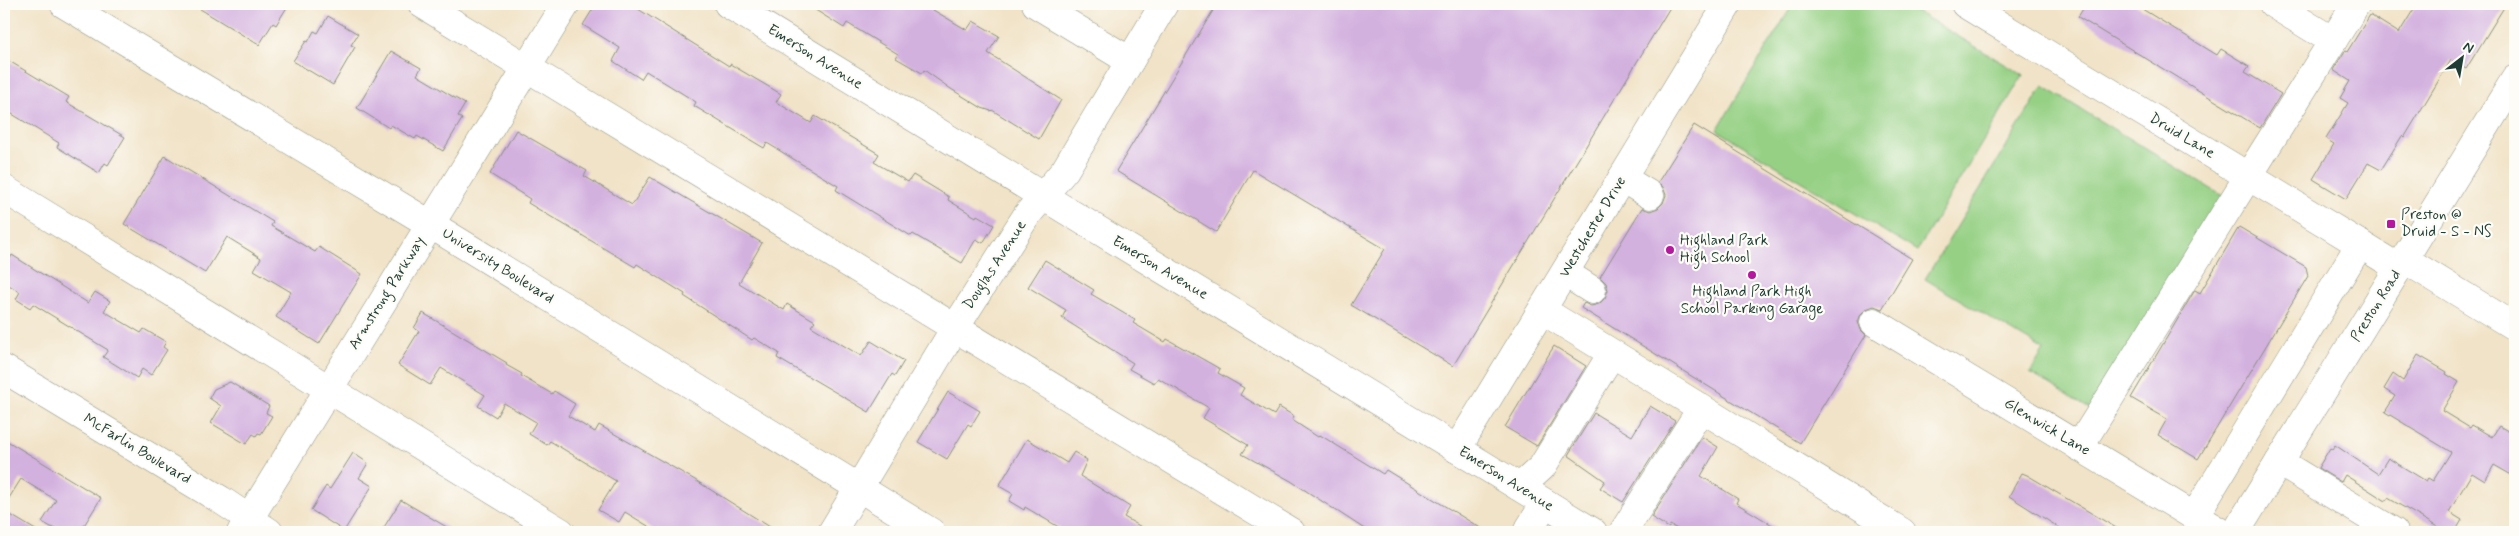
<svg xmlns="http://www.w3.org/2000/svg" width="2519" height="536" font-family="Mynerve,sans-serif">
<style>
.green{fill:#95d084;stroke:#5a865c}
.building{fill:#d3b1df}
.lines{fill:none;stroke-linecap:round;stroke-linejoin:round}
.minor-casing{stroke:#88907e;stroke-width:29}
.major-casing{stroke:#88907e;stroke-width:29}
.minor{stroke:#fff;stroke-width:28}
.major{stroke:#fff;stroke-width:28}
.poi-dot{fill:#b5179e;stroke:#fdfcf7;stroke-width:2}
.labels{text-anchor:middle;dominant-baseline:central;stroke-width:4.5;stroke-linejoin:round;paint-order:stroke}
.street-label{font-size:15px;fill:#1f3d34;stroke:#fdfcf7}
.poi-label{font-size:15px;fill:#1f3d34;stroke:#fdfcf7;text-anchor:start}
</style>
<rect width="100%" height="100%" fill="#fdfcf7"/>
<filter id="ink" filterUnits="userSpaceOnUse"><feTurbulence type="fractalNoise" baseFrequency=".02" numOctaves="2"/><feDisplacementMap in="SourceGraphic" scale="10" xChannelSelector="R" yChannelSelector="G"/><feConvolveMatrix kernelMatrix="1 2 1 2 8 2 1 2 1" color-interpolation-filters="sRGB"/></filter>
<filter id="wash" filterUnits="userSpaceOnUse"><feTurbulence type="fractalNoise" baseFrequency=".0096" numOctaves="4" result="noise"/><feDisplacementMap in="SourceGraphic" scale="20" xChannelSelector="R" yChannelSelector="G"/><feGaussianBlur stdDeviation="1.12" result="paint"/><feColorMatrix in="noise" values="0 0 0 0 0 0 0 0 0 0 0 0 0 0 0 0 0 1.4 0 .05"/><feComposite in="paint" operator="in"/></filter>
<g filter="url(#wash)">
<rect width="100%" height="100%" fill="#f1e3c7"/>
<g class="green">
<polygon points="1793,4 1904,4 2023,75 1917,251 1717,130"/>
<polygon points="2043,86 2226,198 2098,414 2030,373 2044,350 1925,279"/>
</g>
<g id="blocks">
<g class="building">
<polygon points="192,4 289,4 276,25 273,23 259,45"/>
<polygon points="596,4 630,4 729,66 730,64 781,94 776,102 811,123 815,116 879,154 874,162 908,182 913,175 949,197 948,200 976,217 977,215 994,225 983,243 976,239 962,263 913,234 911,236 836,190 838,186 767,143 764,148 694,106 696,102 646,71 641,79 613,61 620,48 583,25"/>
<polygon points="806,4 923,4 967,30 973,21 999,36 988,53 1061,100 1039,139 992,110 991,111 982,108 951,89 924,70 922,73 896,58 898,54 847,23 844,28"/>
<polygon points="1217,4 1672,4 1453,366 1351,305 1385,249 1253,170 1216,232 1116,171"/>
<polygon points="2086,4 2134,4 2217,55 2221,49 2249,66 2245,72 2281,94 2260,128 2078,17"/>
<polygon points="2417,4 2506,4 2466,69 2451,60 2404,138 2402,136 2381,170 2368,163 2346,199 2313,179 2334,144 2326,139 2348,103 2340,98 2350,81 2333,70 2345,51 2347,52 2370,15 2399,33"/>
<polygon points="328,16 358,34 351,45 355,47 333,85 293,61 306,41 308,42 314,31 318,33"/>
<polygon points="391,51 421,68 417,75 465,104 458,116 462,119 443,151 417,136 415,139 391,125 389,128 357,108"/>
<polygon points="4,58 69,97 66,102 125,137 108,165 105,163 99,173 57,147 59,143 4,109"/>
<polygon points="1694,125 1912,259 1882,309 1874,306 1866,309 1861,314 1858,322 1861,330 1866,335 1800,443 1581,308 1584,303 1591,306 1599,304 1605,298 1608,290 1606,283 1600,277 1642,208 1650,211 1658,208 1663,203 1666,195 1663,187 1658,182"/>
<polygon points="516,130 587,171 584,176 632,205 650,177 762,243 739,283 784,310 787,304 815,321 811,326 861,356 871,341 904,361 895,376 892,374 869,412 777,358 779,353 754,338 752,340 684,296 685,294 637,264 635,267 528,203 530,199 490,174"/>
<polygon points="165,156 273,222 271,226 315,252 319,247 362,274 319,344 276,317 291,292 254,270 261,258 227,237 205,273 124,224"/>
<polygon points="2239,227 2306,267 2308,276 2198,459 2158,435 2167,419 2131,398 2195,290 2200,293"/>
<polygon points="12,255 88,303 95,292 110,301 104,311 141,333 144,329 166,342 163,347 167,350 151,375 142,369 137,378 103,357 108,350 33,304 30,308 16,299 20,292 4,282 4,270"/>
<polygon points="1045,260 1094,290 1091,294 1135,320 1133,323 1165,342 1167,339 1220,369 1218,373 1244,388 1240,395 1274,415 1279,407 1294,416 1292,420 1318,437 1320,435 1383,474 1386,470 1487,532 1369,532 1291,481 1242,454 1248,445 1203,418 1209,408 1158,378 1154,383 1129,369 1133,363 1062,318 1066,310 1028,287"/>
<polygon points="423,313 507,363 506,365 522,374 521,376 552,394 554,391 575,404 568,416 595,432 599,425 695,480 778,532 658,532 625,512 619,522 598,510 616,481 550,441 547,445 529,434 536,422 504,403 496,417 478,406 485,395 441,368 430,385 398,365 419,331 414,328"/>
<polygon points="1554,346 1586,366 1537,446 1505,427"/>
<polygon points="2418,355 2447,372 2446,374 2459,382 2442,411 2470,428 2472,425 2492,437 2499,426 2515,435 2515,477 2494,465 2485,481 2472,473 2449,512 2462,520 2455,532 2446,532 2388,498 2386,501 2345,475 2341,482 2318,468 2330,448 2332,449 2335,445 2378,474 2388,458 2426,481 2428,478 2433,481 2451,452 2385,412 2395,396 2384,389 2393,374 2403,381"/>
<polygon points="230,382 269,406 266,413 272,416 261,434 258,433 256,436 253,434 246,444 211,423 221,406 209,398 214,389"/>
<polygon points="948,392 980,411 971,426 968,424 947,459 918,442"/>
<polygon points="1650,406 1675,421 1623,502 1600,488 1605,481 1568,455 1594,413 1632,436"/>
<polygon points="1702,437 1718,447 1701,476 1738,499 1736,503 1784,532 1683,532 1670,525 1669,528 1651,517"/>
<polygon points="4,439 101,498 80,532 60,532 42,522 56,500 21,479 4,506"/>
<polygon points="1027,439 1067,463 1074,452 1087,460 1080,476 1130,507 1124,517 1150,532 1067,532 1025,507 1024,510 1009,501 1013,494 999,486"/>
<polygon points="353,453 368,463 359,478 372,486 344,531 311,510 326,486 330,489"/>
<polygon points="2022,473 2027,475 2123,532 2066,532 2009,496"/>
<polygon points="401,500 455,532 381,532"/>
<polygon points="4,511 39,532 4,532"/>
</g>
</g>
</g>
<g filter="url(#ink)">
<use href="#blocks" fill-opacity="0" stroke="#88907e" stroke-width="1"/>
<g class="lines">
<g class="minor-casing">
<g id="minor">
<polyline points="64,4 430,224 931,532"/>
<polyline points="422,4 1291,532"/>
<polyline points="728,4 1593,532"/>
<polyline points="1036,4 1130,61"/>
<polyline points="1965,4 2399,268"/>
<polyline points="2273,4 2333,41"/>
<polyline points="1622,178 1650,195"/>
<polyline points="4,189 561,532"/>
<polyline points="2404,259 2515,327"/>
<polyline points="1565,273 1592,290"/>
<polyline points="1542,310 1902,532"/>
<polyline points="1874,322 2220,532"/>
<polyline points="4,369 221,500 269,532"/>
<polyline points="2079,447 2356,4"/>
<polyline points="1457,449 1728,4"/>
<polyline points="2279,462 2394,532"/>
<polyline points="1520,487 1542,467 1611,355"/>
<polyline points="2194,517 2360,244"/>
<polyline points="241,532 566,4"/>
<polyline points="832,532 955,328 1027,215 1065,170 1164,4"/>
<polyline points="1527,532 1545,503"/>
<polyline points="1623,532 1701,409"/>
</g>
</g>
<g class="major-casing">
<polyline id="major" points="2236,532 2515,79"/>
</g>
<use href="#minor" class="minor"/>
<use href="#major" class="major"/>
</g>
</g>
<g class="poi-dot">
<rect x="2386" y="219" width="10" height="10" rx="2.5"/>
<circle cx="1670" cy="250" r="5"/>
<circle cx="1752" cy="275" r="5"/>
</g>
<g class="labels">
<g class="street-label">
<text transform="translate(815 57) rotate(32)">Emerson Avenue</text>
<text transform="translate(2182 136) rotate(31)">Druid Lane</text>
<text transform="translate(1593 227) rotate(-59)">Westchester Drive</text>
<text transform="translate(995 265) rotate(-57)">Douglas Avenue</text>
<text transform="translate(498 266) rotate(32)">University Boulevard</text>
<text transform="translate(1160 268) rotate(31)">Emerson Avenue</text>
<text transform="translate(387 293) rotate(-58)">Armstrong Parkway</text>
<text transform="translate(2376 306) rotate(-58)">Preston Road</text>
<text transform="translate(2047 427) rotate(31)">Glenwick Lane</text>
<text transform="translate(137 449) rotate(31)">McFarlin Boulevard</text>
<text transform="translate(1506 479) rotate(32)">Emerson Avenue</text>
</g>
<g class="poi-label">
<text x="2401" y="215">Preston @<tspan x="2401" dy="17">Druid - S - NS</tspan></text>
<text x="1680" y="241">Highland Park<tspan x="1680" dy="17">High School</tspan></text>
<text x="1752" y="292" text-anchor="middle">Highland Park High<tspan x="1752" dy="17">School Parking Garage</tspan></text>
</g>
</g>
<rect width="2519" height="536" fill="none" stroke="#fdfcf7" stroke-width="20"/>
<g transform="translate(2462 58) rotate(31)" stroke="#fdfcf7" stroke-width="4" paint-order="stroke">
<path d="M0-4L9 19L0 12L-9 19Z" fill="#1f3d34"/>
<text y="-8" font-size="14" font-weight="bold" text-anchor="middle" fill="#1f3d34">N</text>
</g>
</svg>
